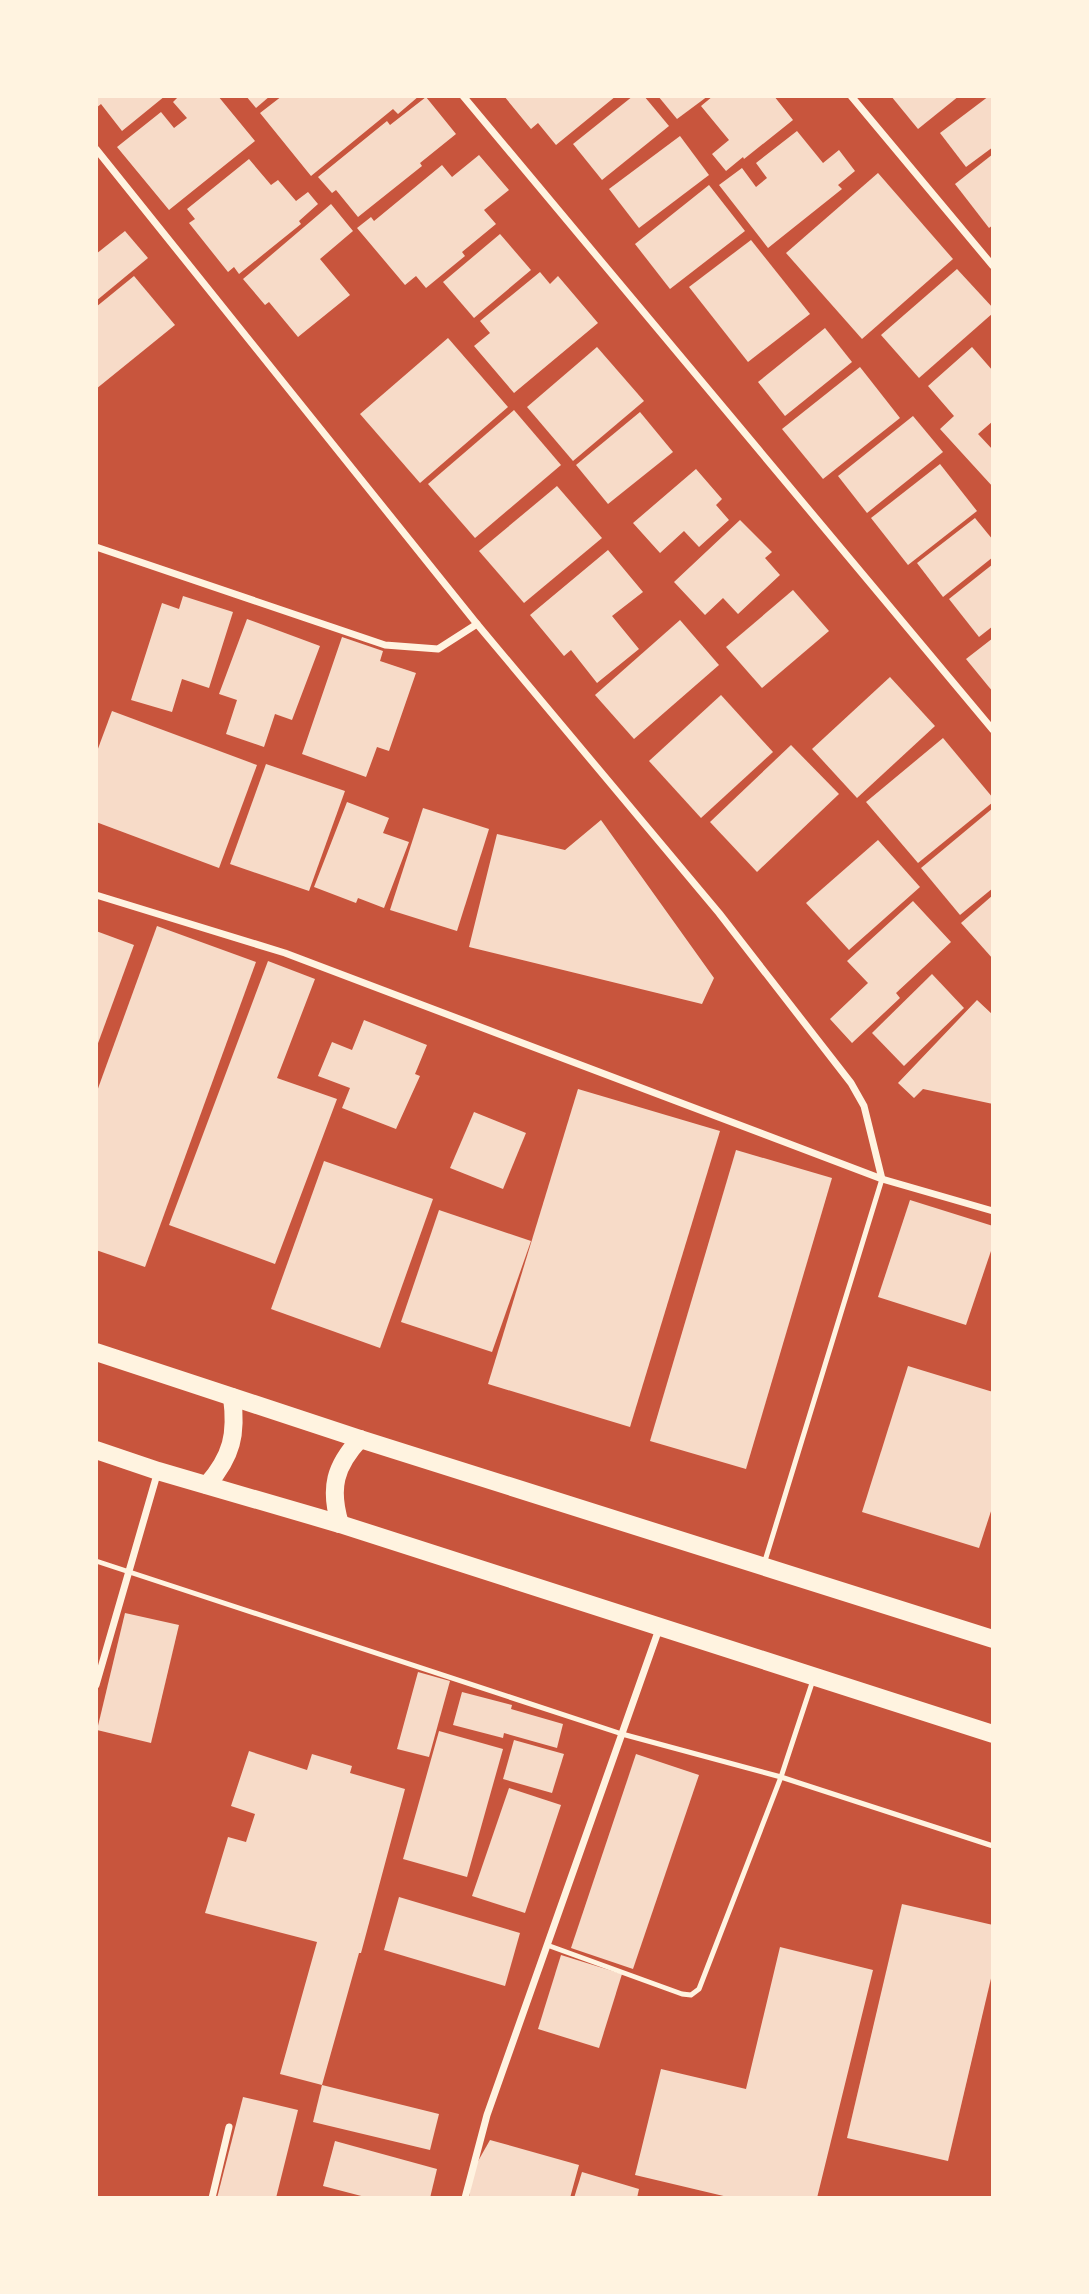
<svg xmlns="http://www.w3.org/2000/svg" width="1089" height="2294" font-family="'DM Sans',sans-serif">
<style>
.building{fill:#f7dbc8}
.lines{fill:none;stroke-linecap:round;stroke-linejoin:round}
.service{stroke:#fff3e0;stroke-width:5}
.minor{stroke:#fff3e0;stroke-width:7}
.primary{stroke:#fff3e0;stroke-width:18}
</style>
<rect width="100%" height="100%" fill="#c8553d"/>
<g class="building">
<polygon points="96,96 165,96 122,131 101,104 96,108"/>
<polygon points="179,96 218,96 255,141 169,210 117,147 161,112 174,128 187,118 173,102"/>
<polygon points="246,96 270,96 256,108"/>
<polygon points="282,96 419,96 398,114 393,109 311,176 260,113"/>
<polygon points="504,96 616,96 556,145 538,123 531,129"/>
<polygon points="633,96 644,96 669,126 602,180 573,144"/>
<polygon points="658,96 708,96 677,119"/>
<polygon points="713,96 774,96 793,120 744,159 743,157 726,171 712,154 729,140 701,106"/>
<polygon points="891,96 959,96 918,129"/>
<polygon points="989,96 993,96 993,147 966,167 940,133"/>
<polygon points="426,97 456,134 420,163 422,166 358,217 336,190 332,193 318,177 387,121 390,125"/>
<polygon points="797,131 823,163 839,150 855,171 838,185 842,189 768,248 719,185 742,168 756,187 767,178 756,163"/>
<polygon points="680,136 709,175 639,228 609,189"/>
<polygon points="993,154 993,225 989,228 955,184"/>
<polygon points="479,155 509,190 484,210 496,224 462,252 465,256 426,288 416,276 405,285 357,228 371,217 374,221 442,165 452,177"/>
<polygon points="249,159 271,185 278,180 296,201 308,192 318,204 299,221 301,224 239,274 234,267 228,272 189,223 195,219 187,209"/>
<polygon points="878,173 953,259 862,339 786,253"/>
<polygon points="709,185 745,231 670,289 635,244"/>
<polygon points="331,204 353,231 320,259 350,295 298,337 269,302 265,305 243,279"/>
<polygon points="125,231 148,258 96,301 96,254"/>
<polygon points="500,234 531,270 474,318 443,282"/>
<polygon points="751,240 810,314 748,362 689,287"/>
<polygon points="957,269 993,308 993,313 919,378 881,335"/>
<polygon points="540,272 550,284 558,276 598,323 514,393 474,346 490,333 480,321"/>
<polygon points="134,276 175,325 96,389 96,307"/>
<polygon points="825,328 852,362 785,416 758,382"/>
<polygon points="448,338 508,407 420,483 360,414"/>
<polygon points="597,347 644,401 573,461 527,407"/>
<polygon points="972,347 993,371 993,421 978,434 993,450 993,487 940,429 954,416 928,386"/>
<polygon points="860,367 900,418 823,479 782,429"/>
<polygon points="514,410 561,465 475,538 428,484"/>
<polygon points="640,412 673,452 608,504 576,465"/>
<polygon points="913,416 943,452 867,513 838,476"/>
<polygon points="940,464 977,511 908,565 871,518"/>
<polygon points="696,469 722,499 716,505 729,520 699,547 684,531 660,553 633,523"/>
<polygon points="557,486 602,538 524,603 479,551"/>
<polygon points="975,518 993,540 993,557 943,597 917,563"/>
<polygon points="740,520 772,552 765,558 780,575 738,614 723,598 705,615 674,582"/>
<polygon points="608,550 643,592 612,616 639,649 597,683 571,650 564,656 530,615"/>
<polygon points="993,564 993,626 979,637 949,599"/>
<polygon points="793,590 829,631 762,688 726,647"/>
<polygon points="183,596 233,612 209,688 182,679 172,712 131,700 162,603 179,609"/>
<polygon points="247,619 320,646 292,720 275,714 264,747 226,734 237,700 219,694"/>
<polygon points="680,620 719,665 634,739 595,695"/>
<polygon points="342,637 383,651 380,661 416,673 389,751 377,747 366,777 302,754"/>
<polygon points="993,638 993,692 966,659"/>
<polygon points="890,677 935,726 857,798 812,749"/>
<polygon points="721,695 773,752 701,818 649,761"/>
<polygon points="112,711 257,765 219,868 96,822 96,754"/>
<polygon points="943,738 993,798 993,802 918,863 866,802"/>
<polygon points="791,745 839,794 757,872 710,822"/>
<polygon points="266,764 345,791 309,891 230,864"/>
<polygon points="347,802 389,818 383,833 409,842 384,908 358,898 356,903 314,887"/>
<polygon points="423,808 489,829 457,931 390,910"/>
<polygon points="993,808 993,888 960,915 921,868"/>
<polygon points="601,820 714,978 702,1004 469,947 497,834 565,850"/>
<polygon points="878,840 920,887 849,950 806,903"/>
<polygon points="993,895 993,959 961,923"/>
<polygon points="913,901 951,942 896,993 900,998 852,1043 830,1019 868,983 847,961"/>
<polygon points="157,926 256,962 145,1267 96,1250 96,1094"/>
<polygon points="96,931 134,945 97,1046 96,1046"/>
<polygon points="268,961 315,979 277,1078 337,1099 275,1264 169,1225"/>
<polygon points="932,974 964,1008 904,1066 872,1033"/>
<polygon points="977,1000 993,1015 993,1104 923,1089 914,1098 898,1083"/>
<polygon points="364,1020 427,1045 415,1074 420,1076 396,1129 342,1108 350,1088 318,1076 332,1042 352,1050"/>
<polygon points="578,1089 720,1131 630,1427 488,1384"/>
<polygon points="474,1112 526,1133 503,1189 450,1168"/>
<polygon points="736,1150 832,1178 746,1469 650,1441"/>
<polygon points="324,1161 433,1199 380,1348 271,1309"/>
<polygon points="910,1200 993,1226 993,1245 966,1325 878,1297"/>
<polygon points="439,1210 531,1241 492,1352 401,1322"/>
<polygon points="908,1366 993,1392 993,1505 979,1548 862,1512"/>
<polygon points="125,1613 179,1625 151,1743 97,1730"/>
<polygon points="418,1672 450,1681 429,1757 397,1749"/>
<polygon points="462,1692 512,1705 511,1709 563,1724 557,1748 504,1733 503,1738 453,1725"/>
<polygon points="439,1731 503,1749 467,1877 403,1859"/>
<polygon points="514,1740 564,1754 552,1793 503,1779"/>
<polygon points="249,1751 307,1770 312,1754 352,1766 350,1773 405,1789 361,1953 359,1953 322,2085 280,2074 317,1942 205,1913 228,1837 246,1842 255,1814 231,1806"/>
<polygon points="636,1754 699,1775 633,1969 571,1948"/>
<polygon points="509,1788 561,1805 525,1913 472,1896"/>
<polygon points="399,1897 520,1933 505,1986 384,1950"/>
<polygon points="902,1904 993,1925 993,1970 948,2161 847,2138"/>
<polygon points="780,1947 873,1970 817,2198 732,2198 635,2175 661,2069 746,2089"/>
<polygon points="561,1955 622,1974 599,2048 538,2029"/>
<polygon points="322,2085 439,2114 430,2150 313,2122"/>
<polygon points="243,2097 298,2110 276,2198 217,2198"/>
<polygon points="490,2140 579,2165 570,2198 469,2198 473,2170"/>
<polygon points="335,2141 437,2169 430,2198 369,2198 323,2186"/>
<polygon points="582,2172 639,2189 637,2198 574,2198"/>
</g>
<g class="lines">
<g class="service">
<polyline points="96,1561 622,1734 781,1777 993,1846"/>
<polyline points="764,1564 882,1179"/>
<polyline points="547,1945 682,1994 691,1995 699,1989 781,1777 813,1680"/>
</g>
<g class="minor">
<polyline points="463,96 993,730"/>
<polyline points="851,96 993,266"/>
<polyline points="96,149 477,624 719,913 851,1083 864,1106 882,1179"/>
<polyline points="96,547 385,645 438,649 477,624"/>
<polyline points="96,895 285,953 882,1179 993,1211"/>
<polyline points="96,1685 158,1471"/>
<polyline points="212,2198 229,2127"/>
<polyline points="465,2198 487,2115 659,1629"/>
</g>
<g class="primary">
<polyline points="96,1352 360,1439 993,1639"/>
<polyline points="96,1450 158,1471 340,1524 993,1734"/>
<path d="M207 1485C232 1456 237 1434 232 1397"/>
<path d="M340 1524C329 1488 335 1466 360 1439"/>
</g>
</g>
<rect width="1089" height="2294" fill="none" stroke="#fff3e0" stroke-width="196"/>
</svg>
